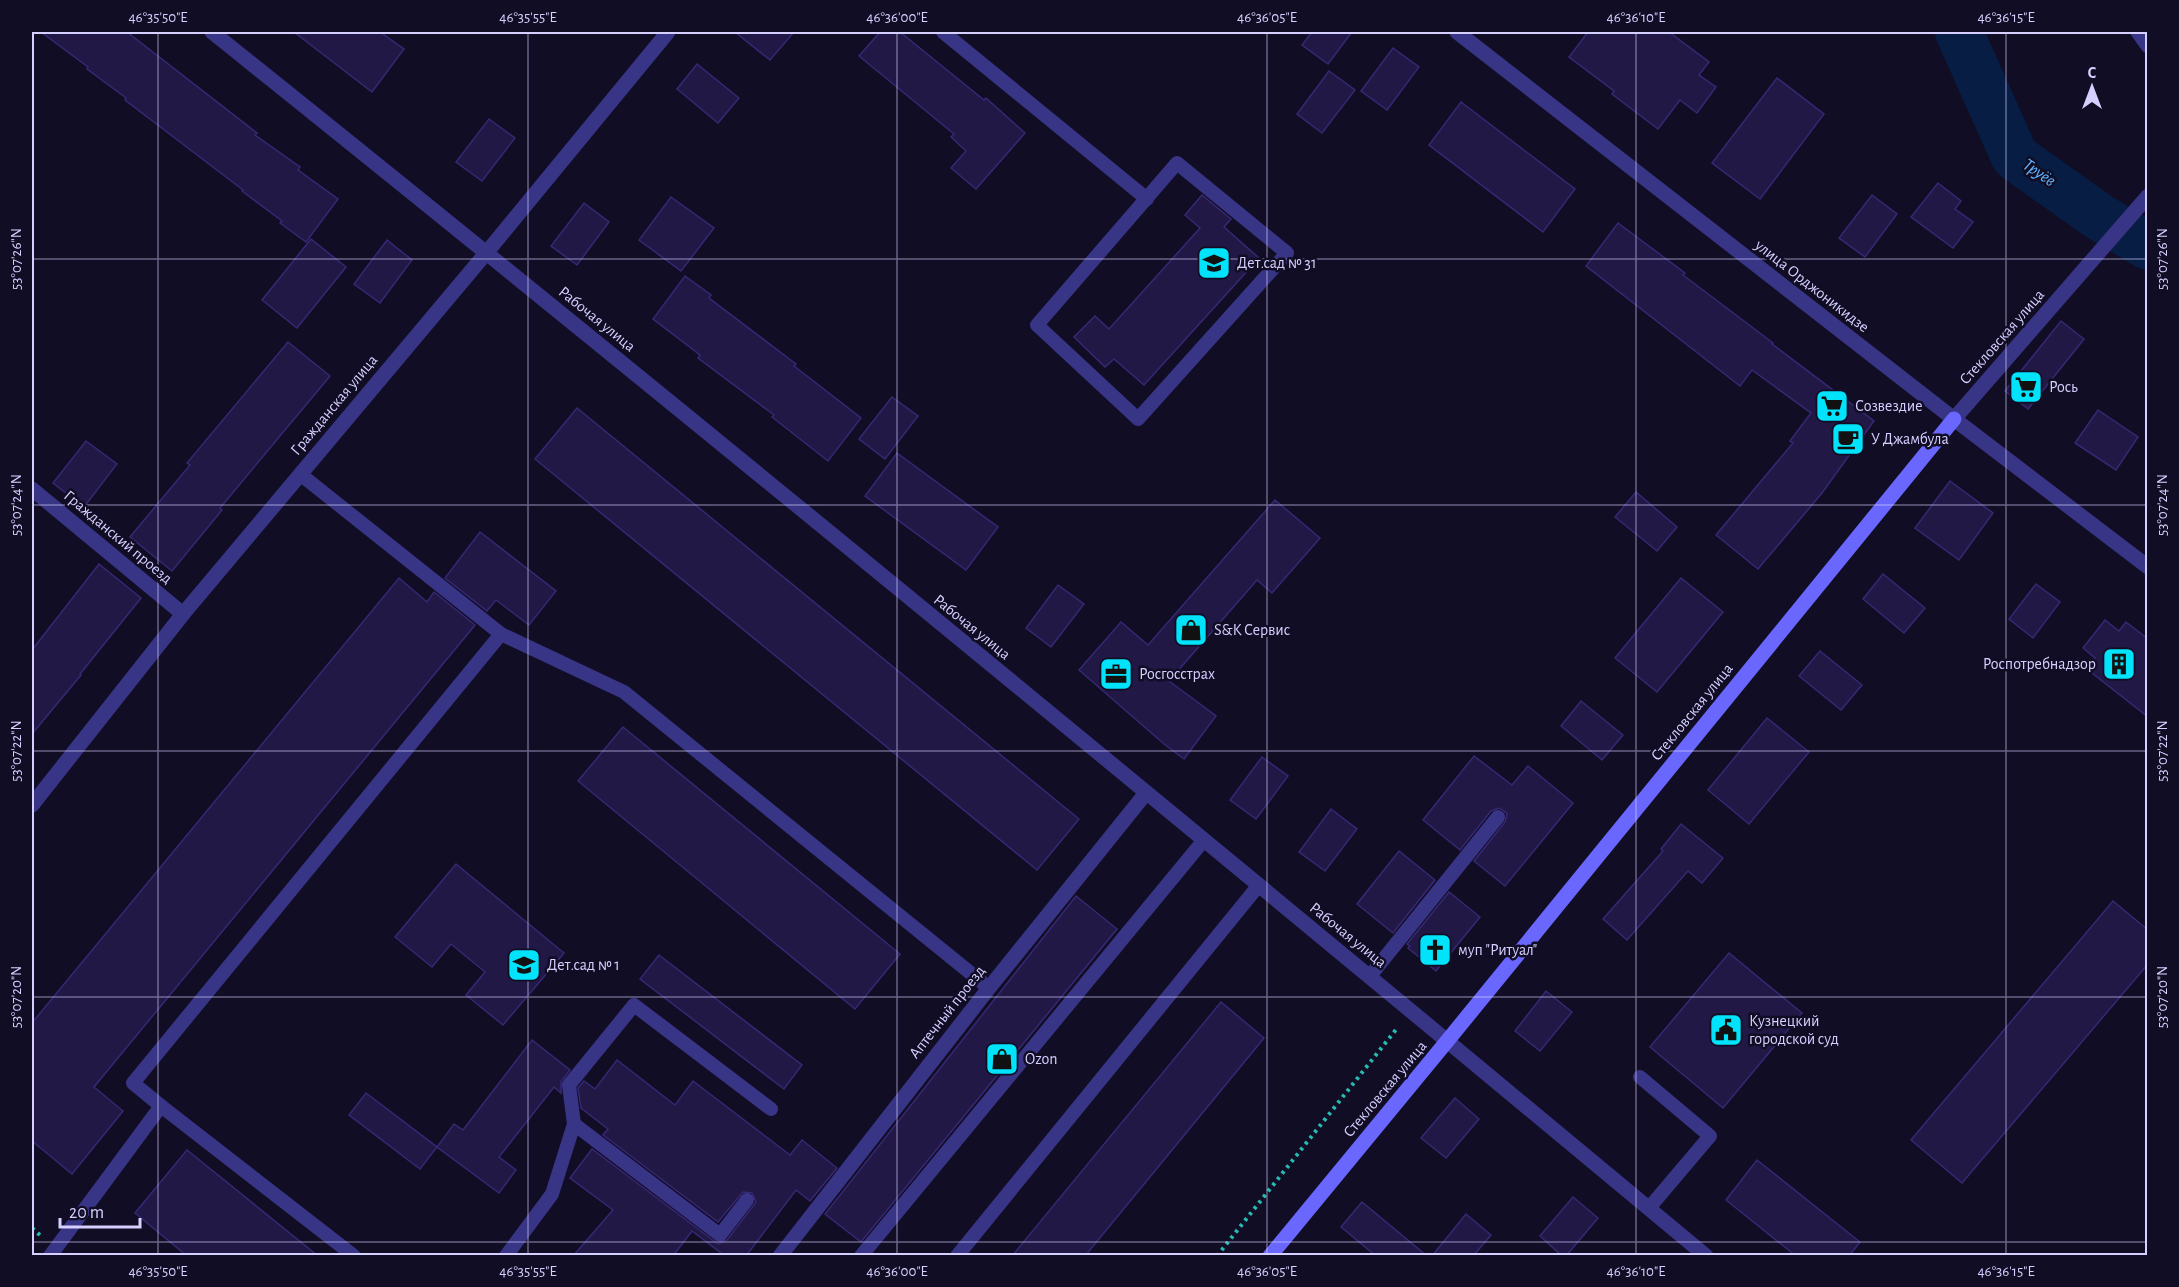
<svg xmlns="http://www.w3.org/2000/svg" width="2179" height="1287" font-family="'Alegreya Sans',sans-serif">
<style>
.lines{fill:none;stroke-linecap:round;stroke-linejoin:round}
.river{stroke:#071d44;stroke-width:48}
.building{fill:#211846;stroke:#372874;stroke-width:1.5}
.path{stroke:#27bcb3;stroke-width:4;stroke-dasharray:3 4.5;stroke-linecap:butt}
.lane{stroke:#383586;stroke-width:14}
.street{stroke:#383586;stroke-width:15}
.secondary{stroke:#6a67ff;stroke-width:15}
.ticks{fill:none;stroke:#d5d0ff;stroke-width:1.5;stroke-opacity:0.45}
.labels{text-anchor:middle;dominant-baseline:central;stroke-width:5;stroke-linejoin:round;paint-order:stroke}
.poi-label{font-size:16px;fill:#d5d0ff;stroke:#110d24;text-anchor:start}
.street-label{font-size:16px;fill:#d5d0ff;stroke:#110d24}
.water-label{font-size:18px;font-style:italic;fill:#5eb5ff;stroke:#110d24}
.neatline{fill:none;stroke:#d5d0ff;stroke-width:2}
.ticks-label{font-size:15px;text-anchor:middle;fill:#d5d0ff}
</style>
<rect width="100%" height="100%" fill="#110d24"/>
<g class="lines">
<polyline class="river" points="1959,32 2015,157 2098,216 2148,246"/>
</g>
<g class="building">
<polygon points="41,32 127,32 257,133 255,135 300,167 298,170 338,199 306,242 280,223 282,221 242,191 243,190 125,100 126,98 87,69 88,67"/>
<polygon points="294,32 380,32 404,49 372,92"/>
<polygon points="735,32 794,32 770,60"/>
<polygon points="880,32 900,32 984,100 986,98 1025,133 976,189 951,168 966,151 951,137 954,134 859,56"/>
<polygon points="1312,32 1352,32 1328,64 1302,45"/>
<polygon points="1588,32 1669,32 1709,62 1699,75 1716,87 1697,113 1680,100 1658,129 1612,94 1614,91 1569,57"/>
<polygon points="1393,48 1419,67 1387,110 1361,91"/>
<polygon points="697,64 739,98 718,123 677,89"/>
<polygon points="1329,71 1355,90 1322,133 1297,114"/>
<polygon points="1777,78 1824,114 1760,199 1712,163"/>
<polygon points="1461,102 1575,189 1543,232 1429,145"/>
<polygon points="489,119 515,138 482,181 456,162"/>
<polygon points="1938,183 1961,201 1955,209 1973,222 1953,248 1911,217"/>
<polygon points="1202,195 1231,219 1224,227 1259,258 1144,385 1114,359 1105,367 1074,337 1095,316 1109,329 1200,228 1185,215"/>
<polygon points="1872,195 1897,214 1865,257 1839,238"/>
<polygon points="671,197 714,228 681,271 639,240"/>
<polygon points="584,203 609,222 577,265 551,246"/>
<polygon points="1618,223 1685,273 1683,275 1773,343 1772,344 1874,421 1822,493 1758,569 1716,535 1793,443 1790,441 1811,413 1752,370 1740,386 1586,266"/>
<polygon points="311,239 346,267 297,328 262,300"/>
<polygon points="387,240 412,260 380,303 354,284"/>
<polygon points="685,276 711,295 709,298 796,364 794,366 861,418 828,461 772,417 774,415 698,358 700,355 653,319"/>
<polygon points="2061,321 2084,339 2028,409 2005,391"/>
<polygon points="288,342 330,376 220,508 222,510 172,571 130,537 190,465 187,463"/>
<polygon points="892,397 918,416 885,459 859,439"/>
<polygon points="577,408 1079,819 1037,870 535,459"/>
<polygon points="2098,410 2138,437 2116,470 2075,443"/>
<polygon points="86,441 117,464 84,507 53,483"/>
<polygon points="897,453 998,527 966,570 865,496"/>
<polygon points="1950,481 1993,513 1959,560 1915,528"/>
<polygon points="1636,492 1677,527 1657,551 1615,517"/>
<polygon points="1275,500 1320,538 1272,593 1257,580 1169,681 1216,716 1184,759 1164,744 1079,670 1121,622 1148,645"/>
<polygon points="480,532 556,591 529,625 496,600 487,611 445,578"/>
<polygon points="99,564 141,598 80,674 81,675 32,734 32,650"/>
<polygon points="1883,574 1925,608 1904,633 1863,599"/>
<polygon points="399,578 427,602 434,592 475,625 94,1087 123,1111 72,1174 32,1141 32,1023"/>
<polygon points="1681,578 1723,612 1657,692 1615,658"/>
<polygon points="2036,584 2060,602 2033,638 2009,619"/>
<polygon points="1058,585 1084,604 1051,647 1026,628"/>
<polygon points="2105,620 2119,631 2126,622 2148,639 2148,717 2087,669 2095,658 2083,648"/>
<polygon points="1820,651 1862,685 1841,710 1799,676"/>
<polygon points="1581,701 1623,735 1602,760 1561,726"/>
<polygon points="1767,718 1809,752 1749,824 1708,790"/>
<polygon points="623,727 900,954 855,1009 578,781"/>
<polygon points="1474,756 1512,785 1528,766 1573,803 1505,886 1474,861 1505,822 1507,814 1503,810 1499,808 1491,811 1460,850 1423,820"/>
<polygon points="1262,757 1288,776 1256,819 1230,800"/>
<polygon points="1331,809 1357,829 1325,871 1299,852"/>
<polygon points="1681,824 1723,858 1702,883 1688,871 1627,940 1603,919 1663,851 1661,849"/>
<polygon points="1399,851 1435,880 1393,933 1357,904"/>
<polygon points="456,864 564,953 503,1025 466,995 485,972 451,944 432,967 395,937"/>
<polygon points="1449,892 1480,917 1436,971 1408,948 1410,946 1407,944"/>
<polygon points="1076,896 1117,929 861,1242 825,1214"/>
<polygon points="2113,901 2148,930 2148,964 1962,1183 1911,1140"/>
<polygon points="1729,953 1802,1013 1723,1108 1650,1047"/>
<polygon points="659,955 802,1065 784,1089 640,979"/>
<polygon points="1546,991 1572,1012 1540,1051 1515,1031"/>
<polygon points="1221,1002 1264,1038 1085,1256 1012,1256"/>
<polygon points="532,1040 570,1070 561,1082 561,1093 554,1087 499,1157 516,1170 499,1193 437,1147 454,1124 463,1130"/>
<polygon points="617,1060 675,1105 693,1081 790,1155 802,1140 837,1168 810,1201 796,1190 746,1256 725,1256 692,1231 673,1256 573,1256 613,1210 570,1178 592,1149 718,1244 727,1240 756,1202 752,1193 743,1192 718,1222 603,1135 608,1129 581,1108 578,1088 584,1081 595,1089"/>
<polygon points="366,1093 437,1147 420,1169 349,1115"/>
<polygon points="1455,1098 1479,1119 1446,1158 1421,1138"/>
<polygon points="187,1150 318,1256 187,1256 135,1213"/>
<polygon points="1757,1160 1860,1242 1849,1256 1796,1256 1726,1200"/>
<polygon points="1573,1197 1598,1218 1566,1256 1562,1256 1540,1236"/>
<polygon points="1362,1202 1427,1256 1376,1256 1341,1227"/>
<polygon points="1466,1214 1491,1235 1473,1256 1432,1256"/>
</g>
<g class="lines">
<g class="path">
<polyline points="32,1228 40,1235"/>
<polyline points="1217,1256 1398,1027"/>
</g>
<g class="lane">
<polyline points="943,32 1147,199"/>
<polygon points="1177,163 1287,253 1138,419 1037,325"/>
<polyline points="501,634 624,692 989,988"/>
<polyline points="1370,976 1498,817"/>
<polyline points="1640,1077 1710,1136 1649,1208"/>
<polyline points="161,1106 354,1256"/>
<polyline points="574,1124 720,1235 747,1200"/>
<polyline points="50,1256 161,1106 133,1083 501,634 300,474"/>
<polyline points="506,1256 552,1194 574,1124 569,1085 634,1005 771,1109"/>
<polyline points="861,1256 1204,840"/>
<polyline points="957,1256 1259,885"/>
</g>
<g class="street">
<path d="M212 32C714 434 1211 844 1706 1256"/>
<polyline points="1457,32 1954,419 2148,567"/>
<polyline points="2138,32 2148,46"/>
<polyline points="1954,419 2148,196"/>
<polyline points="32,489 183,614"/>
<polyline points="32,805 183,614 487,252 668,32"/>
<polyline points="780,1256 989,988 1146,793"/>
</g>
<polyline class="secondary" points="1270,1256 1448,1040 1954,419"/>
</g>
<path class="ticks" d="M158 32V1256M528 32V1256M897 32V1256M1267 32V1256M1636 32V1256M2006 32V1256M32 259H2148M32 505H2148M32 751H2148M32 997H2148M32 1242H2148"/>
<defs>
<g id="school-square" transform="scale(1.725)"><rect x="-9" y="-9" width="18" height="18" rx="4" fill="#00e3fb" stroke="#110d24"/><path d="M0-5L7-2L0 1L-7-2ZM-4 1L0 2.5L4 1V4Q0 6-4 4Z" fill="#111"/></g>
<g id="supermarket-square" transform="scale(1.725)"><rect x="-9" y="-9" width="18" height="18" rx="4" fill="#00e3fb" stroke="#110d24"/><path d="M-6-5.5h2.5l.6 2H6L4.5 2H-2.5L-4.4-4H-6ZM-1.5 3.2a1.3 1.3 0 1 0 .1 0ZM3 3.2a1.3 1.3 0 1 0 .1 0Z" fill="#111"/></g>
<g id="cafe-square" transform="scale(1.725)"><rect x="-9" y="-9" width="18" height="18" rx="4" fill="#00e3fb" stroke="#110d24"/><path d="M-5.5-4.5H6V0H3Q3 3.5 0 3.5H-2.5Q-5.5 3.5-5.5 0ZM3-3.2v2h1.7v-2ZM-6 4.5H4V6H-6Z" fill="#111"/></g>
<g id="shop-square" transform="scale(1.725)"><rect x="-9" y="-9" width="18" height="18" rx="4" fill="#00e3fb" stroke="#110d24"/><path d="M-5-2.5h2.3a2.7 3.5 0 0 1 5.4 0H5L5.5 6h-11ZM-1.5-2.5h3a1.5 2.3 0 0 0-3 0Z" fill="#111"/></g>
<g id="building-square" transform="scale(1.725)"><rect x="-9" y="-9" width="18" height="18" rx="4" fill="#00e3fb" stroke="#110d24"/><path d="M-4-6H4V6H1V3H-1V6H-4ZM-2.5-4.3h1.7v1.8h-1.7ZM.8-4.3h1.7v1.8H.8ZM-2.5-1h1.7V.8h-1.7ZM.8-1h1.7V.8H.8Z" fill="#111"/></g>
<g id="office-square" transform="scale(1.725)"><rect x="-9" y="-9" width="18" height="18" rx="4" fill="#00e3fb" stroke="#110d24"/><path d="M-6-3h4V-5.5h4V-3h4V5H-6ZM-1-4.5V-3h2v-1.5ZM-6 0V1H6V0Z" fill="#111"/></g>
<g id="church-square" transform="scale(1.725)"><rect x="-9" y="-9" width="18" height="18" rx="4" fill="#00e3fb" stroke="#110d24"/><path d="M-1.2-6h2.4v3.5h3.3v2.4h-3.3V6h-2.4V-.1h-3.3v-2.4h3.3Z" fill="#111"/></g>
<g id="civic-square" transform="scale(1.725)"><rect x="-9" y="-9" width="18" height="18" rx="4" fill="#00e3fb" stroke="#110d24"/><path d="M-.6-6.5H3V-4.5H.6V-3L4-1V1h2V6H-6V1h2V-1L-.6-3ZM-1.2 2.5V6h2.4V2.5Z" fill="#111"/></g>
</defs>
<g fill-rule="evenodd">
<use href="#school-square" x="1214" y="263"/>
<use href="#supermarket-square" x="2026" y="387"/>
<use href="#supermarket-square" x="1832" y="406"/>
<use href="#cafe-square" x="1848" y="439"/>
<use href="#shop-square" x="1191" y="630"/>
<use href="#building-square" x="2119" y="664"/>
<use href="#office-square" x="1116" y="674"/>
<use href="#church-square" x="1435" y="950"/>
<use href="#school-square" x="524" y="965"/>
<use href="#civic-square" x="1726" y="1030"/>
<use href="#shop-square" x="1002" y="1059"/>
</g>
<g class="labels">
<g class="poi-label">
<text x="1237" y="263">Дет.сад № 31</text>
<text x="2049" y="387">Рось</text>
<text x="1855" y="406">Созвездие</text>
<text x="1871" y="439">У Джамбула</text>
<text x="1214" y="630">S&amp;K Сервис</text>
<text x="2096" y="664" text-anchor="end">Роспотребнадзор</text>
<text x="1139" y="674">Росгосстрах</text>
<text x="1458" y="950">муп "Ритуал"</text>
<text x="547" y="965">Дет.сад № 1</text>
<text x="1749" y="1021">Кузнецкий<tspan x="1749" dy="18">городской суд</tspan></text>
<text x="1025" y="1059">Ozon</text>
</g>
<g class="street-label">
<text transform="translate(1812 286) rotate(38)">улица Орджоникидзе</text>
<text transform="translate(597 319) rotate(39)">Рабочая улица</text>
<text transform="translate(2002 337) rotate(-49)">Стекловская улица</text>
<text transform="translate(334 405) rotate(-50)">Гражданская улица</text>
<text transform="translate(118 537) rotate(40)">Гражданский проезд</text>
<text transform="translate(972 627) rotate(39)">Рабочая улица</text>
<text transform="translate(1692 712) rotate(-51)">Стекловская улица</text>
<text transform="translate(1348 935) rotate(39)">Рабочая улица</text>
<text transform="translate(947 1012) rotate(-52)">Аптечный проезд</text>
<text transform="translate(1385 1089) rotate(-50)">Стекловская улица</text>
</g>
<g class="water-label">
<text transform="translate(2039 173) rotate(34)">Труёв</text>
</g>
</g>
<rect width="2179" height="1287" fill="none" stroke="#110d24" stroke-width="66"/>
<g transform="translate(2092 87)" stroke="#110d24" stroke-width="4.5" paint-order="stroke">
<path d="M0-4.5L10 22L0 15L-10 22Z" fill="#d5d0ff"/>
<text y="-9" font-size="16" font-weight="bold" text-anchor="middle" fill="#d5d0ff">С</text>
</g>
<path d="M60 1218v9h80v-9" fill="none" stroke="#d5d0ff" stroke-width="3"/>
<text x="69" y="1218" font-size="18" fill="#d5d0ff" stroke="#110d24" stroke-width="4.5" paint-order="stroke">20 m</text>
<rect x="33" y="33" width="2113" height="1221" class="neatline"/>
<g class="ticks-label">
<text x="158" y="22">46°35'50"E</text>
<text x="528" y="22">46°35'55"E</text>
<text x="897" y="22">46°36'00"E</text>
<text x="1267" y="22">46°36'05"E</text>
<text x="1636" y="22">46°36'10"E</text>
<text x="2006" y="22">46°36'15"E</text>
<text transform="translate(16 259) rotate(-90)" y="5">53°07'26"N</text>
<text transform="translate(2162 259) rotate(-90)" y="5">53°07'26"N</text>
<text transform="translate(16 505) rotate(-90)" y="5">53°07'24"N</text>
<text transform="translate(2162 505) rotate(-90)" y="5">53°07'24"N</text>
<text transform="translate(16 751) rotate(-90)" y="5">53°07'22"N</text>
<text transform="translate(2162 751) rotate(-90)" y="5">53°07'22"N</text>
<text transform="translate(16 997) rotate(-90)" y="5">53°07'20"N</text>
<text transform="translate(2162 997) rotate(-90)" y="5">53°07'20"N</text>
<text x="158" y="1276">46°35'50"E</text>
<text x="528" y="1276">46°35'55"E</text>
<text x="897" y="1276">46°36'00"E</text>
<text x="1267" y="1276">46°36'05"E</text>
<text x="1636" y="1276">46°36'10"E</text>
<text x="2006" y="1276">46°36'15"E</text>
</g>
</svg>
